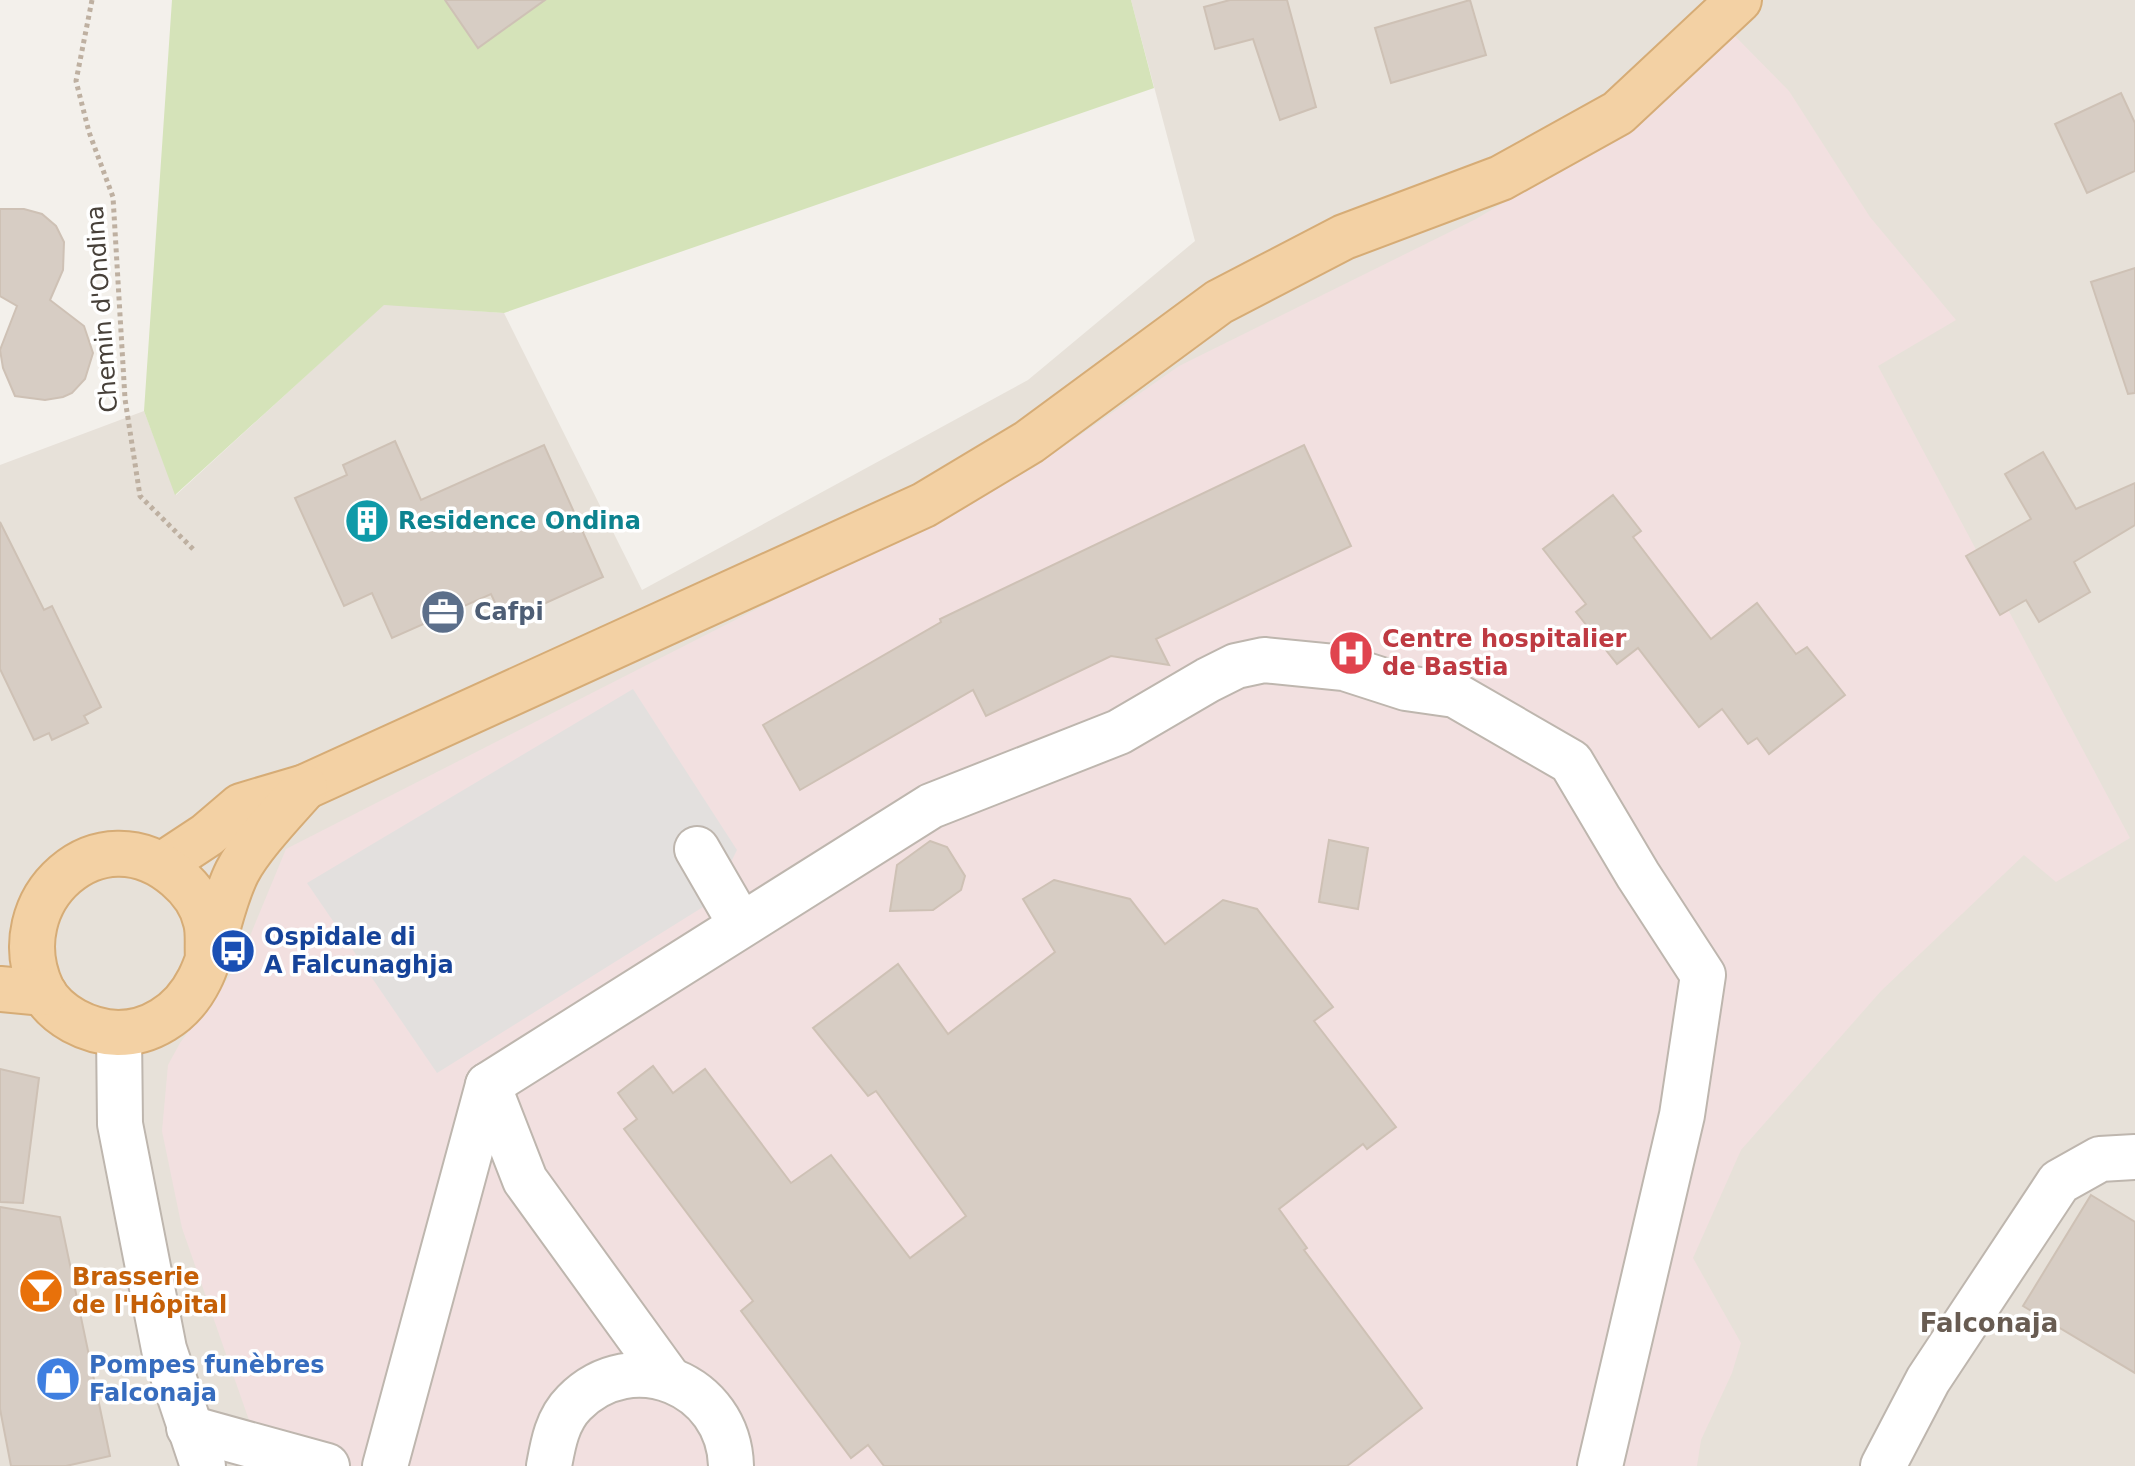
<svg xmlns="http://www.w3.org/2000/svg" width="2135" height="1466" font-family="'DejaVu Sans',sans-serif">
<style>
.residential{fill:#e7e1d9}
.medical{fill:#f2e0e0}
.green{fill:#d5e3b9}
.parking{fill:#e3e0de}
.building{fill:#d7cdc4;stroke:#cec1b5;stroke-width:2}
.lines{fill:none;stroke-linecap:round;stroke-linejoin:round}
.minor-casing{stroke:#beb6ae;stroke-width:48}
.major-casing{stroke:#d6ac76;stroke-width:48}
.path{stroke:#beb0a1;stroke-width:5;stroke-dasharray:4 4;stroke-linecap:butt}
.minor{stroke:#fff;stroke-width:44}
.major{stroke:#f3d1a4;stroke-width:44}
.labels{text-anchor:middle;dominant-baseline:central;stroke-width:7;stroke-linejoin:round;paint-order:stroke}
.street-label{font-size:24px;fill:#474039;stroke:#fff}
.culture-label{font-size:24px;font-weight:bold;fill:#0d838f;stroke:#fff;text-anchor:start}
.service-label{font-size:24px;font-weight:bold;fill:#4e5e75;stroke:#fff;text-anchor:start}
.health-label{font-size:24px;font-weight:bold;fill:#be3a42;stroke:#fff;text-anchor:start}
.transit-label{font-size:24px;font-weight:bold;fill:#164399;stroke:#fff;text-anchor:start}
.food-label{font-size:24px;font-weight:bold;fill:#c56008;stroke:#fff;text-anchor:start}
.shop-label{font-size:24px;font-weight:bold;fill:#366cbe;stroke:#fff;text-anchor:start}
.neighbourhood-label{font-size:26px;font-weight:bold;fill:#685c52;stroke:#fff}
</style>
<rect width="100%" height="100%" fill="#f3f0eb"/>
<polygon class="residential" points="1131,0 2135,0 2135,1466 0,1466 0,465 144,411 176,495 384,304 504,313 642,590 1028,380 1195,241"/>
<polygon class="medical" points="1730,31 1789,91 1870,217 1956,320 1878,366 2130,838 2056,882 2024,855 1881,991 1741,1150 1693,1258 1741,1343 1732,1373 1701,1440 1697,1466 265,1466 182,1228 162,1131 168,1065 180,1043 238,965 286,849 1033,468 1179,366 1476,219 1649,116"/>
<polygon class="green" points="172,0 1131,0 1154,88 504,313 384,305 175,495 144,411"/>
<polygon class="parking" points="633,689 737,850 711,902 437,1073 307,883"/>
<g class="building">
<polygon points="445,0 545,0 478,48"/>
<polygon points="1230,0 1287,0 1316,107 1280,120 1253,39 1215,49 1204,7"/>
<polygon points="1470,0 1486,55 1391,83 1375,28"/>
<polygon points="2121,93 2135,123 2135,171 2087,193 2055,124"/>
<polygon points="0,209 24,209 42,214 56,226 64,242 63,270 50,300 84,326 93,353 85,379 72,393 63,397 45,400 15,396 3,368 0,350 17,306 0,296"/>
<polygon points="2135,268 2135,393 2128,394 2091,282"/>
<polygon points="395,441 421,500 544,445 603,577 504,622 491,594 392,638 372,593 344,606 295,498 347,475 343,465"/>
<polygon points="1304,445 1351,546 1156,639 1169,665 1111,656 986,716 973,690 800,790 763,725 941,622 940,619"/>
<polygon points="2043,452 2076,509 2135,483 2135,525 2074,562 2090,592 2039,622 2026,600 2000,615 1966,556 2031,519 2005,474"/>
<polygon points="1613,495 1641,531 1633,537 1711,639 1757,603 1796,654 1807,647 1845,695 1769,754 1757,738 1748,744 1722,709 1699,727 1638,648 1617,664 1576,612 1586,604 1543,549"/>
<polygon points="0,522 44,610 52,606 101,707 84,716 88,723 52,740 49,733 34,740 0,669"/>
<polygon points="1329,840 1368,848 1358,909 1319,902"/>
<polygon points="930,841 947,847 965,876 961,890 933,910 890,911 897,865"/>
<polygon points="1054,880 1130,899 1165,944 1223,900 1257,909 1333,1007 1314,1021 1396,1127 1367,1149 1363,1144 1279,1209 1307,1248 1304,1250 1422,1408 1347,1466 884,1466 868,1445 851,1458 741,1311 753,1301 624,1129 637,1119 618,1093 653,1066 673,1093 705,1069 791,1183 831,1155 910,1258 966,1216 876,1091 868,1096 813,1028 898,964 948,1034 1055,952 1023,899"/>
<polygon points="0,1069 39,1078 23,1203 0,1202"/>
<polygon points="2091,1195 2135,1222 2135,1373 2023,1306"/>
<polygon points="0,1207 60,1217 110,1456 66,1466 11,1466 0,1409"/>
</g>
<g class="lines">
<g class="minor-casing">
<g id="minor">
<polyline points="697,849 741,925"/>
<polyline points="119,1033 120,1124 164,1349 203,1466"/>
<polyline points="488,1085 525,1180 669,1379"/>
<polyline points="189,1428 327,1466"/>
<polyline points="385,1466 488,1085 931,806 1119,732 1208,680 1236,666 1264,660 1344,668 1406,688 1455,695 1571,762 1638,875 1703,975 1682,1115 1600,1466"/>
<path d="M549 1466C553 1444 557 1420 574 1403 632 1344 729 1384 731 1466"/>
<polyline points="1883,1466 1928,1380 2059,1182 2100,1159 2135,1157"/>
</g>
</g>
<g class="major-casing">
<g id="major">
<polyline points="163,864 207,835 241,806 305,787 924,505 1029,442 1219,302 1344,237 1501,178 1618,113 1739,0"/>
<path d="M208 958C207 947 209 933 206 922 202 904 190 888 177 877 100 810 0 900 42 990 56 1016 88 1032 118 1033 133 1033 150 1028 163 1020 215 989 212 922 237 872 251 845 284 811 305 787"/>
<polyline points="0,989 44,993"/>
</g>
</g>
<polyline class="path" points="92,0 76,81 89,132 113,197 125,399 140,496 195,551"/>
<use href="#minor" class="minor"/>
<use href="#major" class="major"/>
</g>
<defs>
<g id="building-disc" transform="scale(2.3)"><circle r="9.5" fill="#0f9aa8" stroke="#fff"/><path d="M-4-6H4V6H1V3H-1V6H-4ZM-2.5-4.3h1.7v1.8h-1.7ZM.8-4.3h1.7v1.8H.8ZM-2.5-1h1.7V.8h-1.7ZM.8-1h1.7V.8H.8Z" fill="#fff"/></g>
<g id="office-disc" transform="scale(2.3)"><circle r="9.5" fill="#5c6f8a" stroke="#fff"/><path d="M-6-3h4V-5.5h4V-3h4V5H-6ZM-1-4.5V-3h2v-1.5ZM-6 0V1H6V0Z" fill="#fff"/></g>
<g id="hospital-disc" transform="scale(2.3)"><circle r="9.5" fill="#e0444e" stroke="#fff"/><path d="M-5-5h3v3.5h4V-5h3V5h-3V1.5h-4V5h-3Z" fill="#fff"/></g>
<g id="bus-disc" transform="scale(2.3)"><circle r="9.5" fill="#1a4fb4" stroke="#fff"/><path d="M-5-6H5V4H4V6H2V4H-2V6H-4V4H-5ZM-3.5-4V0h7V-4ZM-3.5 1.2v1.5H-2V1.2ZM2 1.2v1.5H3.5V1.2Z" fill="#fff"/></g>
<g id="bar-disc" transform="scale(2.3)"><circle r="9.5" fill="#e8710a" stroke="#fff"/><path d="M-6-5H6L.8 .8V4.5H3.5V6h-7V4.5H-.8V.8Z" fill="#fff"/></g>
<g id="shop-disc" transform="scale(2.3)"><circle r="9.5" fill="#3f7fe0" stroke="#fff"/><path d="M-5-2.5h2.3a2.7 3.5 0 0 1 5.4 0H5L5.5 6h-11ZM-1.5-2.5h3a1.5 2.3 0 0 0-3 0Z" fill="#fff"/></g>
</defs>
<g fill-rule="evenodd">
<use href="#building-disc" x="367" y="521"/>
<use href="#office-disc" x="443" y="612"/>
<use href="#hospital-disc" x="1351" y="653"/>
<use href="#bus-disc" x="233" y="951"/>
<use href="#bar-disc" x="41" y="1291"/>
<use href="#shop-disc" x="58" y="1379"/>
</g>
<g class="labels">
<g class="street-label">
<text transform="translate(102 309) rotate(-94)">Chemin d'Ondina</text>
</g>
<g class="culture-label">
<text x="398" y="521">Residence Ondina</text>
</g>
<g class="service-label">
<text x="474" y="612">Cafpi</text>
</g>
<g class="health-label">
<text x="1382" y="639">Centre hospitalier<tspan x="1382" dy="28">de Bastia</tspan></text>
</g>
<g class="transit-label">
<text x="264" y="937">Ospidale di<tspan x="264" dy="28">A Falcunaghja</tspan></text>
</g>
<g class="food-label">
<text x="72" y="1277">Brasserie<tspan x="72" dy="28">de l'Hôpital</tspan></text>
</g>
<g class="shop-label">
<text x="89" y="1365">Pompes funèbres<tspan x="89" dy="28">Falconaja</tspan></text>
</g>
<g class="neighbourhood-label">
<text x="1989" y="1323">Falconaja</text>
</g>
</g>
</svg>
